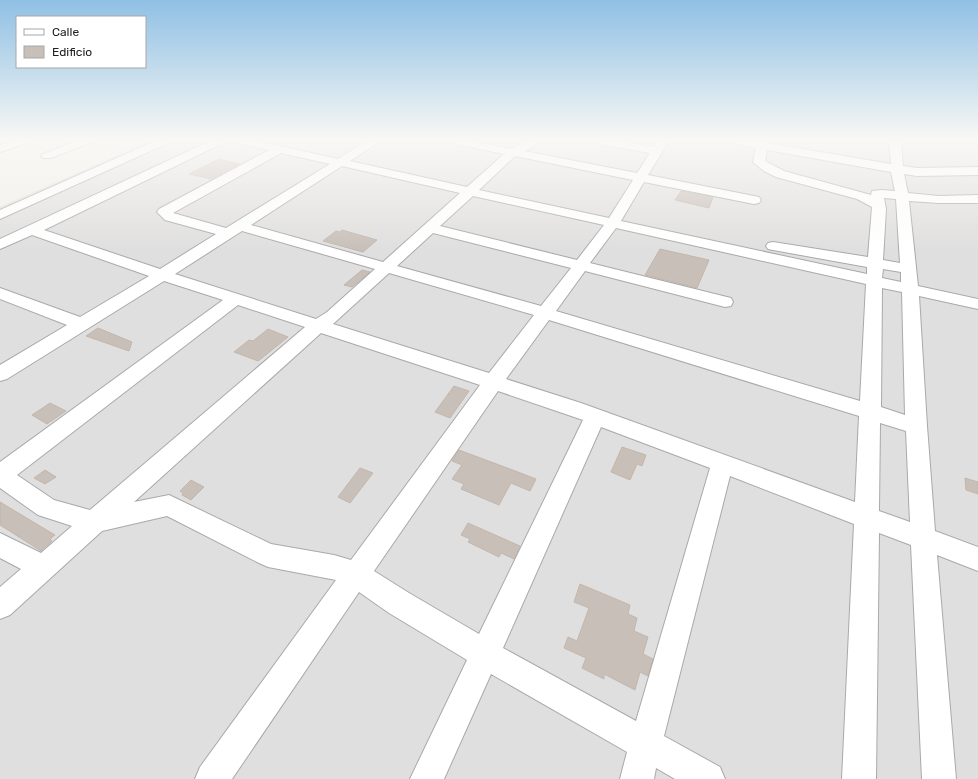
<svg xmlns="http://www.w3.org/2000/svg" width="978" height="779" font-family="Rubik,sans-serif">
<style>
.residential{fill:#e0dfdf}
.building{fill:#c7bfb8;stroke:#c4b6ab}
.lines{fill:none;stroke-linecap:round;stroke-linejoin:round}
.minor-casing{stroke:#a9a9a9;stroke-width:2}
.minor{fill:#fff;fill-rule:evenodd}
</style>
<rect width="100%" height="100%" fill="#f2efe9"/>
<polygon class="residential" points="150,141 978,141 978,779 0,779 0,207"/>
<g class="building">
<polygon points="219,159 239,164 211,179 189,174"/>
<polygon points="681,191 713,197 709,208 675,200"/>
<polygon points="342,230 377,240 363,252 323,241 336,231 340,232"/>
<polygon points="660,249 709,260 697,288 645,275"/>
<polygon points="362,270 370,272 352,287 344,285"/>
<polygon points="98,328 132,342 129,351 86,336"/>
<polygon points="268,329 288,337 262,358 258,361 234,352 249,340 253,341"/>
<polygon points="454,386 469,391 450,418 435,412"/>
<polygon points="50,403 66,411 47,424 32,415"/>
<polygon points="622,447 646,455 642,466 637,464 630,480 611,472"/>
<polygon points="459,450 518,472 536,479 530,491 511,483 499,505 461,489 464,484 452,479 462,465 452,461"/>
<polygon points="360,468 373,473 350,503 338,497"/>
<polygon points="45,470 56,477 45,484 34,478"/>
<polygon points="965,478 978,482 978,494 966,490"/>
<polygon points="191,480 204,487 191,500 182,495 183,493 180,491"/>
<polygon points="0,502 55,535 50,539 52,541 41,551 0,525"/>
<polygon points="468,523 520,546 514,559 501,553 499,557 468,542 470,539 461,535"/>
<polygon points="580,584 630,605 628,614 637,618 634,631 648,637 643,654 653,659 648,676 640,672 635,690 604,674 604,679 582,668 586,658 564,648 568,637 577,641 589,608 574,602"/>
</g>
<g class="lines">
<g class="minor-casing">
<g id="minor">
<polygon points="13,141 29,141 27,143 0,152 0,145"/>
<polygon points="76,141 92,141 90,143 51,158 43,158 41,156 43,154"/>
<polygon points="155,141 170,141 168,143 0,219 0,210"/>
<path d="M210 141H225L223 143 44 230 160 269 216 234 165 220 157 212 159 209 269 150 239 143 237 141H258L338 159 366 141H380L350 161 467 187 504 154 455 144 449 141H472L511 149 526 141H539L531 148 524 151 637 173 650 153 599 144 593 141H619L654 147 657 141H669L648 175 754 196 759 197 761 200 759 203 754 204 644 182 621 221 867 274V267L773 250 768 249 766 246 768 243 773 242 868 257 872 207 857 199 776 177 764 171 753 162 756 148 732 143 730 141H769L768 143 891 164 889 141H901L903 166 917 168 978 167V175L917 176 904 174 908 193 939 196 978 195V203H939L909 201 918 286 978 299V309L919 296 927 426 935 531 978 547V571L937 555 956 779H922L911 545 879 533 876 779H842L854 524 730 476 664 736 720 767 725 779H675L656 768 654 779H620L627 752 491 674 444 779H410L467 660 389 613 359 592 232 779H195L200 767 336 580 268 567 259 563 167 516 102 531 10 615 0 619V587L21 569 0 558V533L41 553 72 526 38 515 0 488V462L223 300 164 281 7 379 0 381V365L67 325 0 299V288L80 317 149 276 32 235 0 249V239ZM767 150 891 172 895 191 882 190 872 191 871 195 784 171 765 161ZM281 153 330 164 226 228 173 213ZM515 156 633 180 609 218 479 190ZM342 166 460 193 383 262 251 225ZM473 196 604 225 577 260 440 226ZM884 198 896 199 900 263 883 260 886 209ZM616 228 866 284 860 401 556 311 585 271 725 307 731 306 733 302 731 298 590 263ZM242 231 375 269 327 312 316 319 175 274ZM433 233 571 268 541 306 397 266ZM883 269 901 272V282L882 278ZM389 273 534 315 489 373 333 324ZM882 288 902 292 905 415 881 407ZM238 305 305 327 90 510 54 500 17 475ZM549 320 859 416 855 502 581 403 506 379ZM321 333 480 385 351 560 334 555 271 544 169 495 134 502ZM498 391 583 420 479 634 409 593 374 571ZM880 423 906 431 910 522 879 511ZM601 427 710 468 636 721 503 648Z"/>
</g>
</g>
<use href="#minor" class="minor"/>
</g>
<linearGradient id="sky" x2="0" y2="1"><stop stop-color="#8fc0e4"/><stop offset="0.56" stop-color="#f9f8f5"/><stop offset="1" stop-color="#f9f8f5" stop-opacity="0"/></linearGradient>
<rect width="978" height="250" fill="url(#sky)"/>
<rect x="16" y="16" width="130" height="52" fill="#ffffff" stroke="#a7a7a7"/>
<rect x="24" y="29" width="20" height="6" fill="#ffffff" stroke="#a7a7a7"/>
<text x="52" y="36" font-size="12" fill="#222222">Calle</text>
<rect x="24" y="46" width="20" height="12" fill="#c7bfb8" stroke="#a7a7a7"/>
<text x="52" y="56" font-size="12" fill="#222222">Edificio</text>
</svg>
